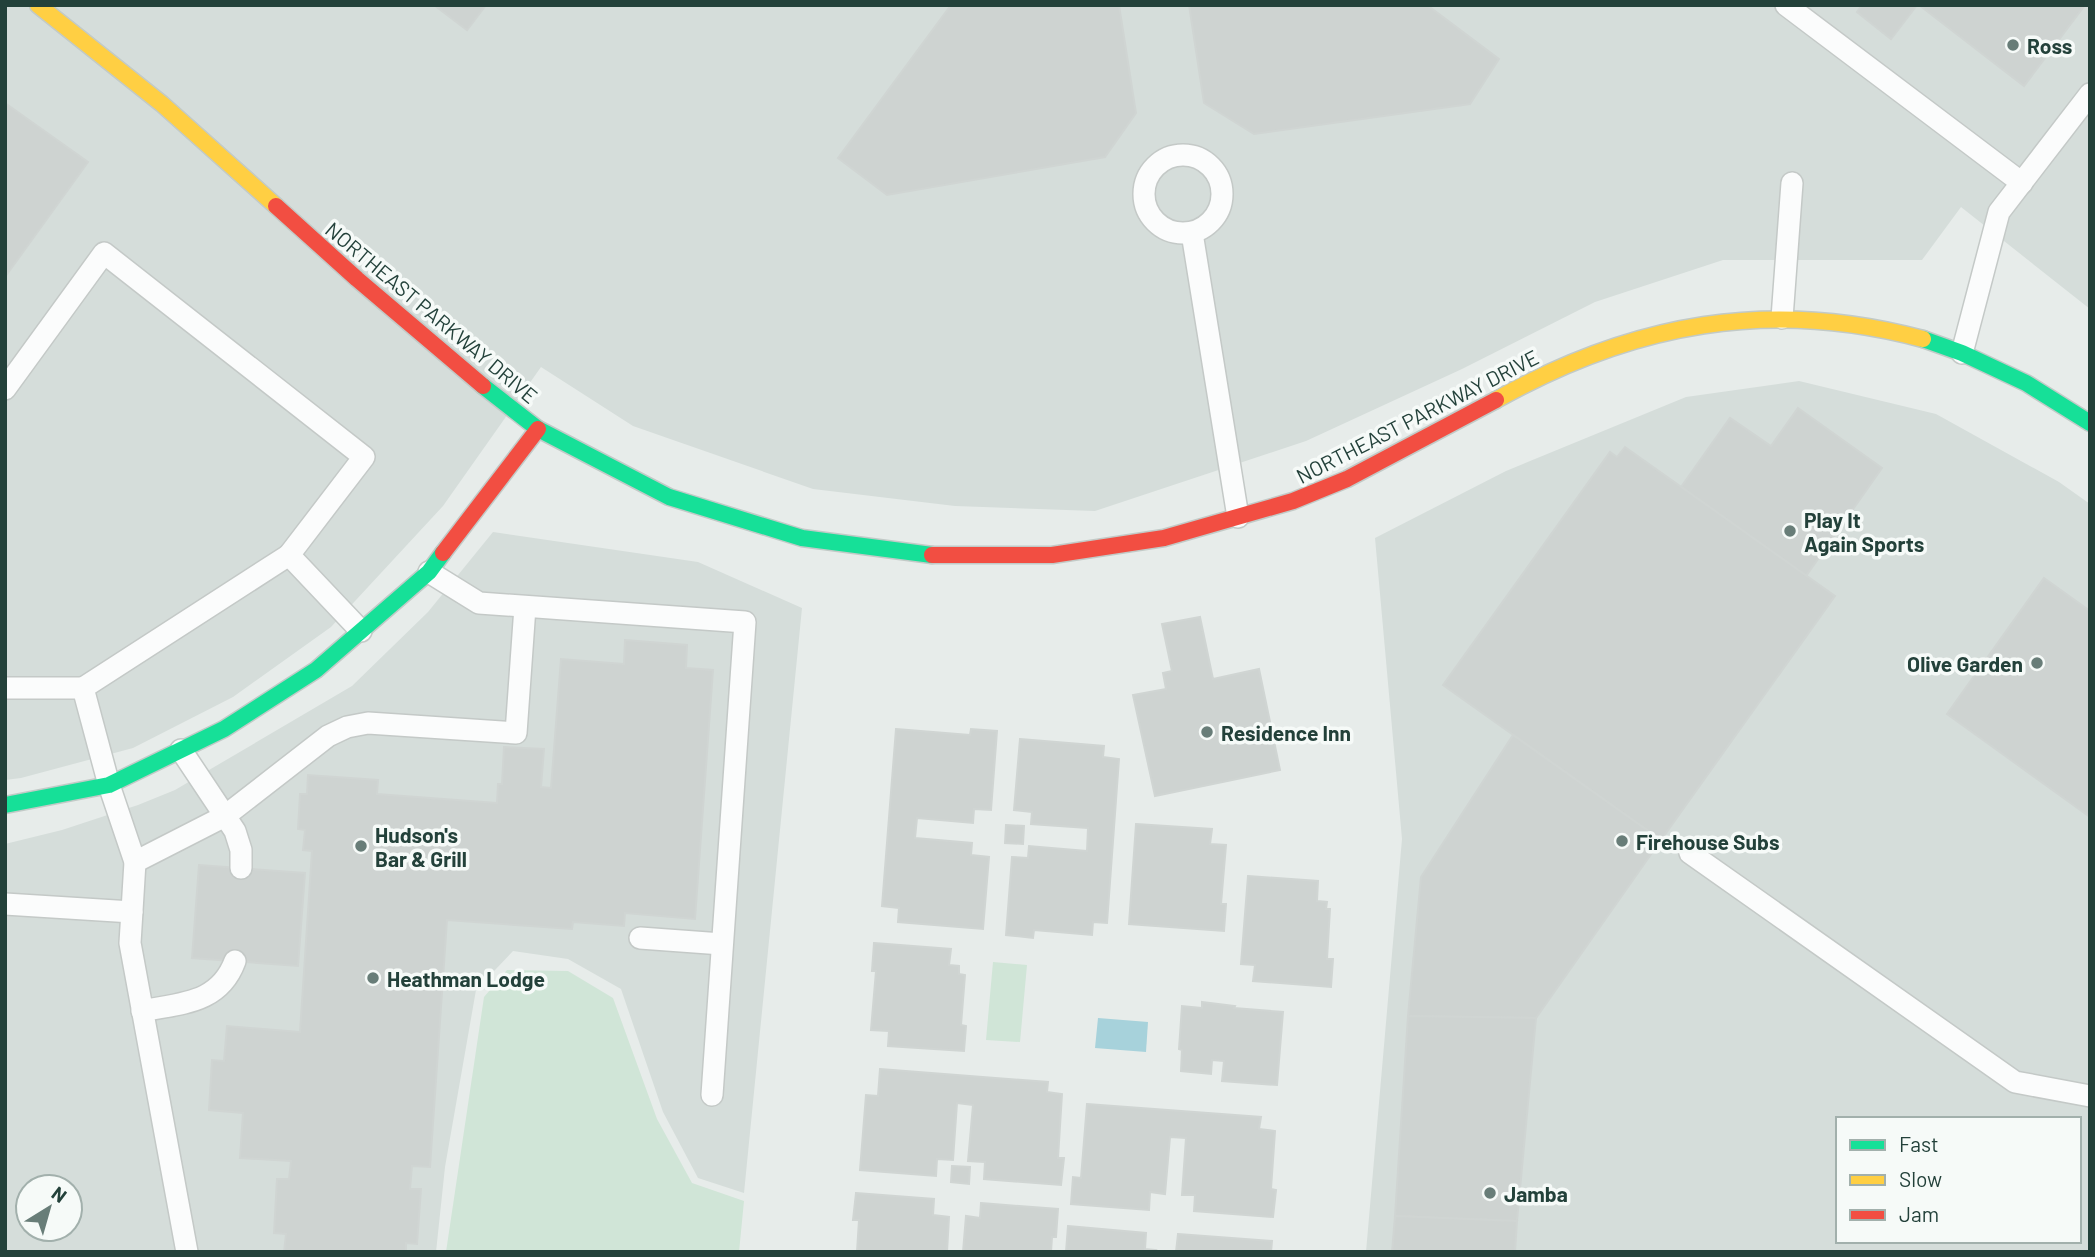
<svg xmlns="http://www.w3.org/2000/svg" width="2095" height="1257" font-family="Barlow,sans-serif">
<style>
.built{fill:#d5ddda;fill-rule:evenodd}
.green{fill:#d0e5d7}
.water{fill:#a7d2db}
.building{fill:#ced3d1;stroke:#d0d5d3;stroke-width:2}
.lines{fill:none;stroke-linecap:round;stroke-linejoin:round}
.lane-casing{stroke:#c4c9c7;stroke-width:24}
.fast-casing{stroke:#c2cac7;stroke-width:19}
.slow-casing{stroke:#c2cac7;stroke-width:19}
.jam-casing{stroke:#c2cac7;stroke-width:19}
.lane{stroke:#fbfcfc;stroke-width:21}
.fast{stroke:#16e098;stroke-width:16}
.slow{stroke:#ffcf43;stroke-width:16}
.jam{stroke:#f24e42;stroke-width:16}
.poi-dot{fill:#687d78;stroke:#f6faf8;stroke-width:2.5}
.labels{text-anchor:middle;dominant-baseline:central;stroke-width:7;stroke-linejoin:round;paint-order:stroke}
.poi-label{font-size:21px;font-weight:bold;fill:#23413a;stroke:#f6faf8;text-anchor:start}
.street-label{font-size:21px;fill:#23413a;stroke:#f6faf8}
</style>
<rect width="100%" height="100%" fill="#e7ecea"/>
<g class="built">
<polygon points="5,5 2090,5 2090,309 1961,207 1922,260 1723,260 1595,302 1462,369 1306,441 1095,511 955,506 813,489 633,426 541,367 443,506 331,627 233,697 133,748 21,778 5,780"/>
<path d="M1799 381 1936 414 2059 482 2090 504V1252H1366L1402 839 1375 538 1506 471 1686 397ZM1838 1119H2079V1241H1838Z"/>
<path d="M493 532 698 562 802 608 744 1193 698 1178 663 1112 621 989 568 959 513 951 476 990 445 1167 436 1252H5V844L62 830 138 805 175 790 352 686 428 612ZM28 1187H70V1229H28Z"/>
</g>
<g class="green">
<polygon points="993,962 1027,965 1020,1042 986,1040"/>
<polygon points="507,970 568,971 613,998 657,1119 692,1183 744,1201 739,1252 446,1252 484,997"/>
</g>
<polygon class="water" points="1098,1018 1148,1022 1146,1052 1095,1048"/>
<g class="building">
<polygon points="434,5 486,5 467,30"/>
<polygon points="951,5 1119,5 1136,113 1105,157 887,195 838,158"/>
<polygon points="1189,5 1427,5 1499,59 1470,104 1254,134 1204,103"/>
<polygon points="1862,5 1917,5 1891,39 1857,12"/>
<polygon points="1919,5 2085,5 2024,86"/>
<polygon points="5,103 88,162 5,277"/>
<polygon points="1798,408 1882,468 1806,576 1681,487 1730,418 1771,446"/>
<polygon points="1625,447 1835,596 1661,840 1443,685 1610,452 1617,457"/>
<polygon points="2044,578 2090,611 2090,817 1947,714"/>
<polygon points="1200,617 1213,679 1259,669 1280,770 1155,796 1133,695 1166,689 1163,673 1172,671 1162,624"/>
<polygon points="625,640 687,645 686,668 713,670 695,919 625,913 624,926 573,922 572,929 447,920 430,1167 412,1166 410,1189 421,1189 417,1244 406,1243 406,1252 284,1252 286,1234 274,1233 277,1179 289,1179 291,1161 240,1158 243,1113 209,1110 212,1060 224,1061 227,1026 300,1032 312,851 303,850 305,830 298,829 300,794 307,794 308,775 378,780 377,794 497,803 498,784 502,784 504,747 544,749 541,787 551,788 561,659 624,664"/>
<polygon points="896,729 970,735 971,729 997,731 991,810 974,809 973,823 917,818 915,838 972,843 971,855 989,857 983,929 898,922 899,908 882,906"/>
<polygon points="1513,735 1661,840 1536,1018 1408,1016 1421,877"/>
<polygon points="1020,739 1104,746 1103,757 1119,759 1107,923 1093,922 1092,935 1034,930 1033,938 1006,935 1012,857 1028,858 1029,846 1087,851 1088,828 1031,824 1032,812 1014,810"/>
<polygon points="1136,824 1212,829 1210,844 1226,845 1221,904 1226,904 1224,931 1129,924"/>
<polygon points="1006,825 1024,826 1023,844 1005,843"/>
<polygon points="199,865 305,873 298,966 192,958"/>
<polygon points="1248,876 1318,881 1317,901 1327,902 1326,909 1330,909 1327,959 1333,959 1331,987 1253,981 1255,965 1241,964"/>
<polygon points="874,943 951,949 949,965 959,966 959,974 965,975 961,1025 966,1026 964,1051 888,1046 889,1031 871,1030 876,971 872,971"/>
<polygon points="1202,1002 1235,1006 1234,1008 1283,1012 1277,1085 1222,1081 1224,1061 1212,1060 1211,1074 1181,1071 1182,1050 1179,1049 1182,1006 1202,1008"/>
<polygon points="1408,1016 1536,1018 1517,1221 1395,1216"/>
<polygon points="880,1069 1048,1082 1047,1092 1062,1094 1058,1158 1064,1158 1061,1185 984,1179 985,1162 968,1161 973,1105 957,1103 953,1160 937,1159 936,1176 860,1170 866,1095 878,1096"/>
<polygon points="1087,1104 1261,1117 1259,1129 1275,1131 1271,1189 1276,1190 1273,1217 1194,1211 1195,1195 1182,1195 1186,1138 1170,1137 1165,1194 1150,1192 1149,1210 1071,1204 1073,1177 1081,1178"/>
<polygon points="952,1166 970,1167 969,1184 951,1182"/>
<polygon points="856,1193 934,1199 933,1215 949,1217 947,1252 857,1252 859,1220 853,1220"/>
<polygon points="981,1203 1058,1209 1056,1237 1052,1237 1051,1252 963,1252 966,1216 980,1218"/>
<polygon points="1395,1216 1517,1221 1515,1252 1392,1252"/>
<polygon points="1068,1226 1146,1233 1145,1249 1156,1250 1155,1252 1066,1252"/>
<polygon points="1178,1234 1272,1241 1271,1252 1176,1252"/>
</g>
<g class="lines">
<g class="lane-casing">
<g id="lane">
<polyline points="1786,5 2022,183"/>
<circle cx="1183" cy="194" r="39"/>
<polyline points="1192,233 1238,517"/>
<polyline points="1782,318 1792,183"/>
<polyline points="1962,353 1999,212 2090,94"/>
<polyline points="5,389 104,253 364,457 289,555"/>
<polyline points="429,572 479,603 745,622 712,1095"/>
<polyline points="5,688 83,688"/>
<polyline points="181,750 235,831 241,850 241,868"/>
<polyline points="1690,853 2015,1082 2090,1096"/>
<polyline points="135,862 225,816 328,736 347,727 368,723 516,733 525,607"/>
<polyline points="5,904 132,912"/>
<polyline points="640,938 722,944"/>
<path d="M142 1011C181 1003 219 1004 235 961"/>
<polyline points="187,1252 130,943 135,862 109,785 83,688 289,555 361,631"/>
</g>
</g>
<g class="fast-casing">
<g id="fast">
<polyline points="1923,339 1962,353 2026,383 2090,423"/>
<polyline points="483,386 538,429 669,497 802,538 932,555"/>
<polyline points="5,805 109,785 224,729 316,670 429,572 443,553"/>
</g>
</g>
<g class="slow-casing">
<g id="slow">
<polyline points="38,5 162,104 276,206"/>
<path d="M1496 400C1633 323 1770 298 1923 339"/>
</g>
</g>
<g class="jam-casing">
<g id="jam">
<polyline points="276,206 357,279 483,386"/>
<polyline points="443,553 538,429"/>
<polyline points="932,555 1052,555 1164,538 1293,501 1347,479 1496,400"/>
</g>
</g>
<use href="#lane" class="lane"/>
<use href="#fast" class="fast"/>
<use href="#slow" class="slow"/>
<use href="#jam" class="jam"/>
</g>
<g class="poi-dot">
<circle cx="2013" cy="45" r="7"/>
<circle cx="1790" cy="531" r="7"/>
<circle cx="2037" cy="663" r="7"/>
<circle cx="1207" cy="732" r="7"/>
<circle cx="1622" cy="841" r="7"/>
<circle cx="361" cy="846" r="7"/>
<circle cx="373" cy="978" r="7"/>
<circle cx="1490" cy="1193" r="7"/>
</g>
<g class="labels">
<g class="poi-label">
<text x="2027" y="45">Ross</text>
<text x="1804" y="519">Play It<tspan x="1804" dy="24">Again Sports</tspan></text>
<text x="2023" y="663" text-anchor="end">Olive Garden</text>
<text x="1221" y="732">Residence Inn</text>
<text x="375" y="834">Hudson's<tspan x="375" dy="24">Bar &amp; Grill</tspan></text>
<text x="1636" y="841">Firehouse Subs</text>
<text x="387" y="978">Heathman Lodge</text>
<text x="1504" y="1193">Jamba</text>
</g>
<g class="street-label">
<text transform="translate(432 312) rotate(40)">NORTHEAST PARKWAY DRIVE</text>
<text transform="translate(1417 416) rotate(-27)">NORTHEAST PARKWAY DRIVE</text>
</g>
</g>
<rect width="2095" height="1257" fill="none" stroke="#23413a" stroke-width="14"/>
<rect x="1836" y="1117" width="245" height="126" fill="#f6faf8" stroke="#a2b0ac" stroke-width="2"/>
<rect x="1850" y="1140" width="35" height="10" fill="#16e098" stroke="#a2b0ac" stroke-width="2"/>
<text x="1899" y="1152" font-size="21" fill="#23413a">Fast</text>
<rect x="1850" y="1175" width="35" height="10" fill="#ffcf43" stroke="#a2b0ac" stroke-width="2"/>
<text x="1899" y="1187" font-size="21" fill="#23413a">Slow</text>
<rect x="1850" y="1210" width="35" height="10" fill="#f24e42" stroke="#a2b0ac" stroke-width="2"/>
<text x="1899" y="1222" font-size="21" fill="#23413a">Jam</text>
<g transform="translate(49 1208) rotate(37)"><circle r="33" fill="#f6faf8" stroke="#a2b0ac" stroke-width="2"/>
<path d="M0-5L12 26L0 18L-12 26Z" fill="#687d78"/>
<text y="-10" font-size="19" font-weight="bold" text-anchor="middle" fill="#23413a">N</text>
</g>
</svg>
